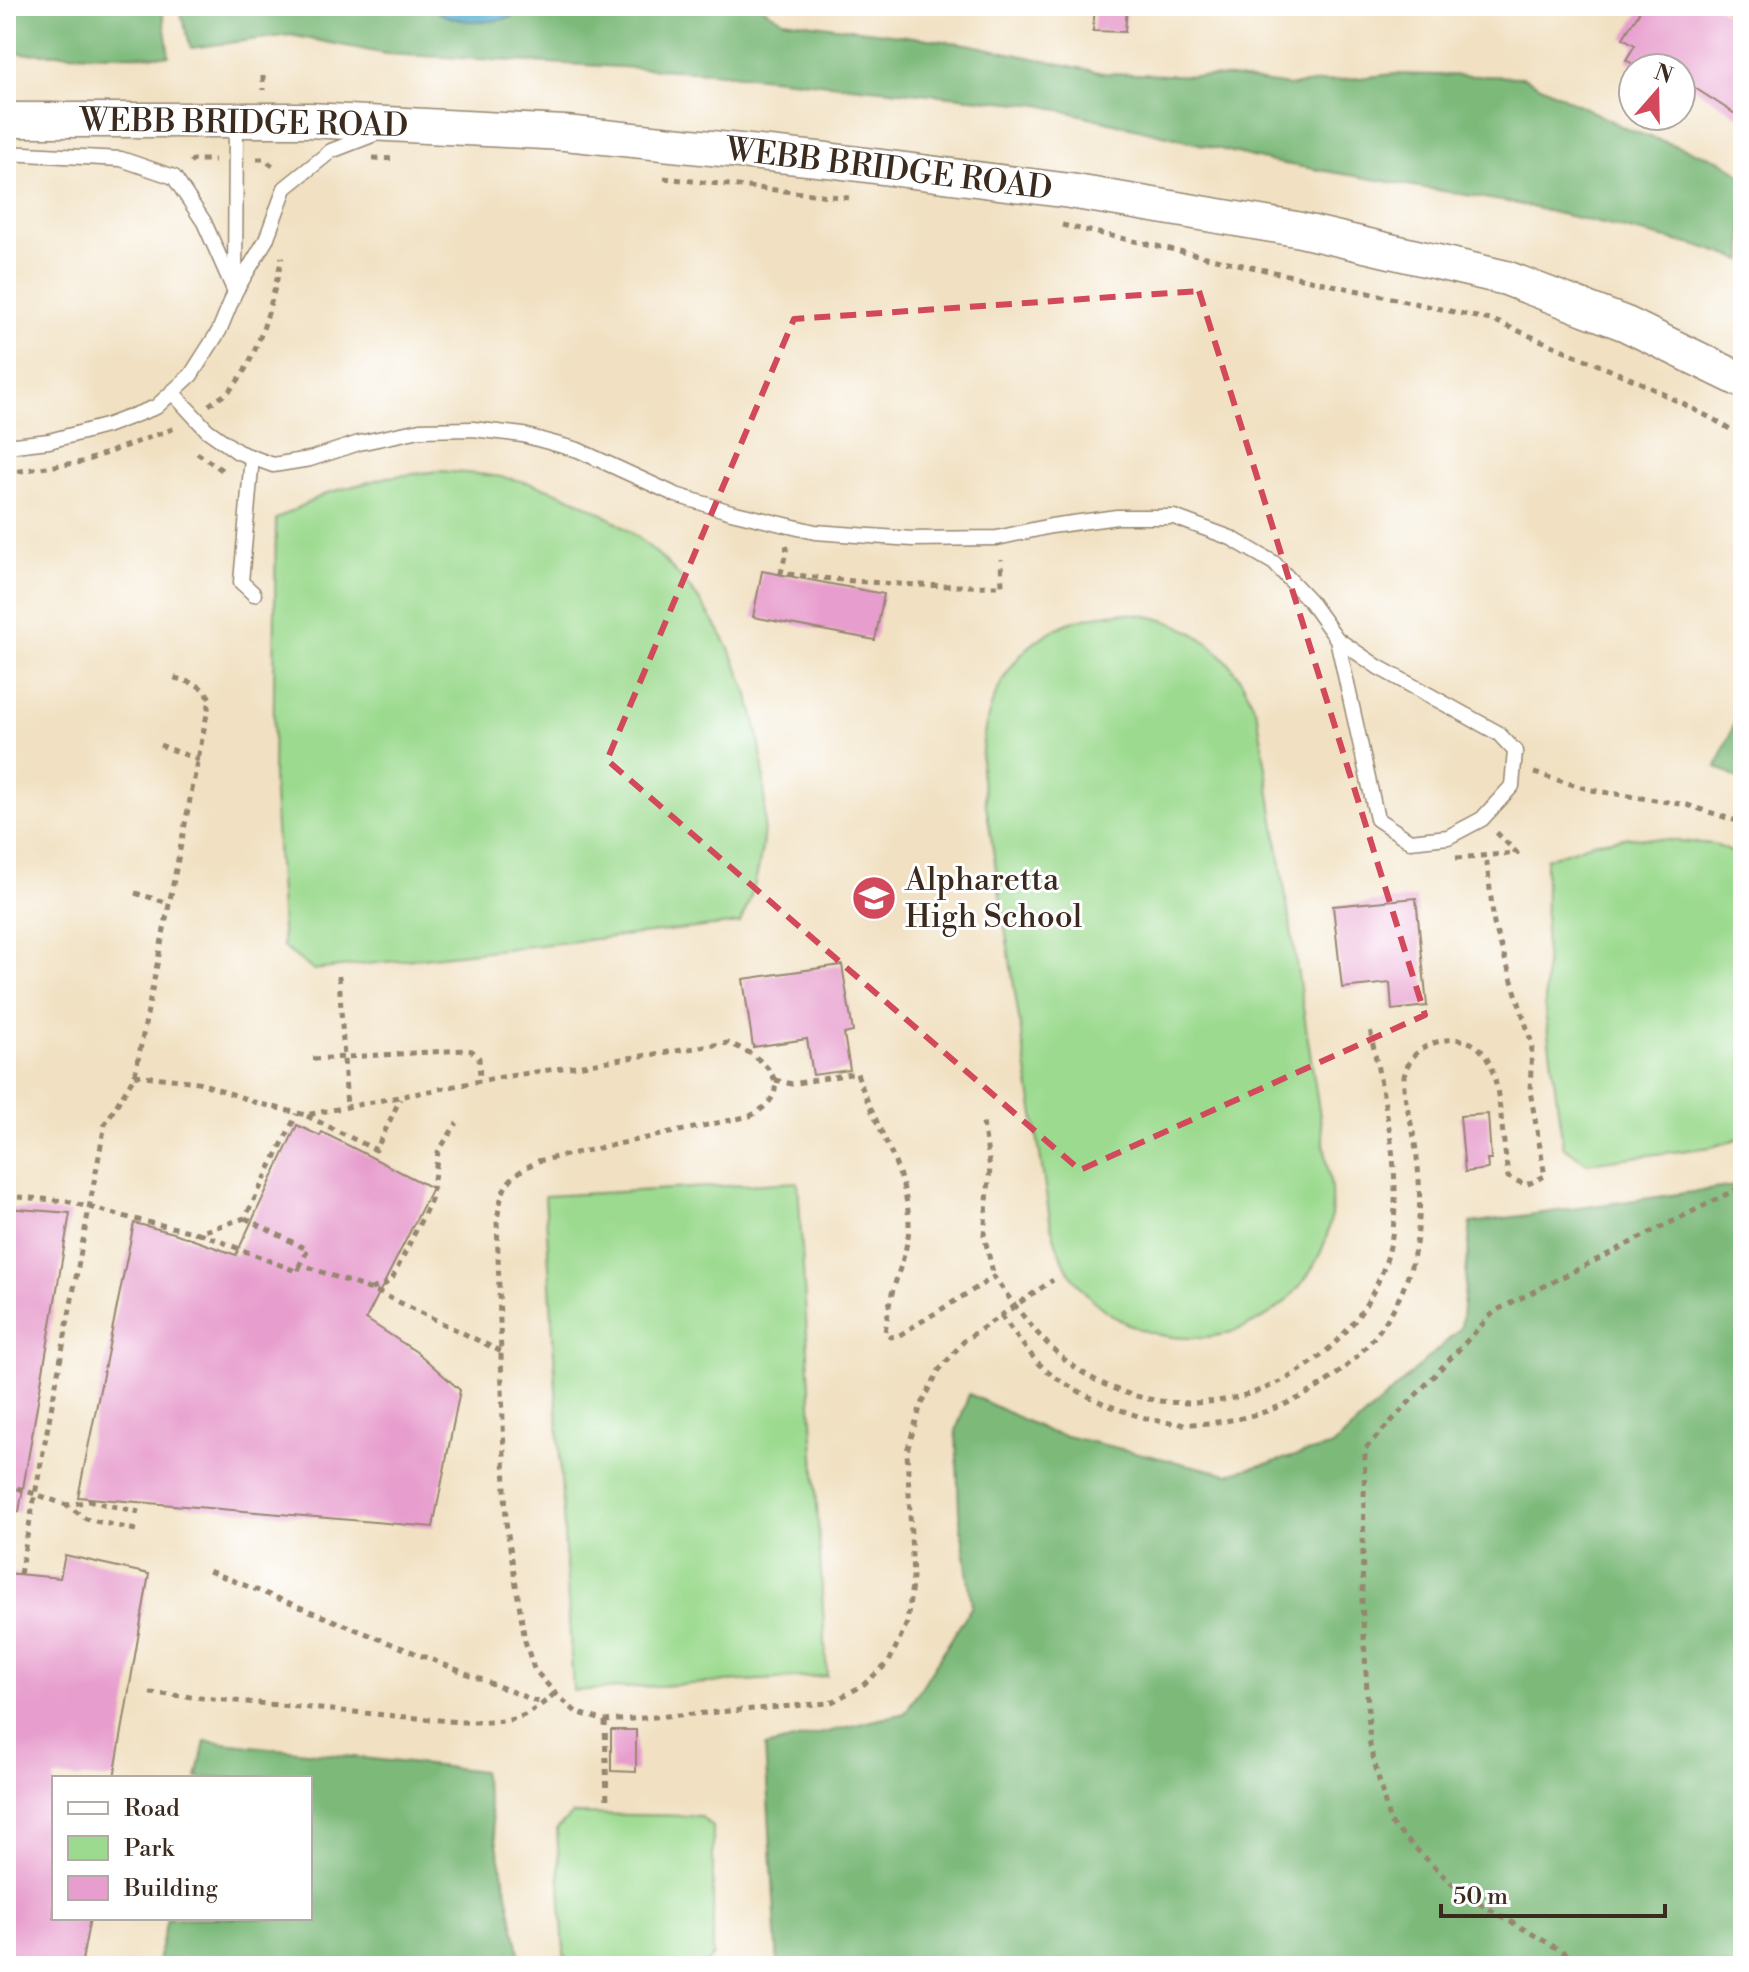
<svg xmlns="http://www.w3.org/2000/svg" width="1749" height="1972" font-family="'Libre Bodoni',serif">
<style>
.green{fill:#9cda8f;stroke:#6c8256;stroke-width:2}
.forest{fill:#7dba7a;stroke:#5c724c;stroke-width:2}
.water{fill:#4ba8ca;stroke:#436974;stroke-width:2}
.building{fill:#e79dcd}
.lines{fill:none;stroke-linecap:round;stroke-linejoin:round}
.service-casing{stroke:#968670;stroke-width:17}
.tertiary-casing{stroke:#968670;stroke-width:37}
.path{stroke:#968670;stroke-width:5;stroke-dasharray:6 6;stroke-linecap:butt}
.service{stroke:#fff;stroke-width:14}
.tertiary{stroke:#fff;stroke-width:34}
.marked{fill:none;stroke:#d1495b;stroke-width:6;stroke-dasharray:16 10;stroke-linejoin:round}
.labels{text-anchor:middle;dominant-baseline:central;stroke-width:6;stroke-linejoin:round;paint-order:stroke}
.street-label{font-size:32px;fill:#3b2a1e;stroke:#fff}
.poi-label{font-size:32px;fill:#3b2a1e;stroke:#fff;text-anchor:start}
</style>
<rect width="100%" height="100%" fill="#fff"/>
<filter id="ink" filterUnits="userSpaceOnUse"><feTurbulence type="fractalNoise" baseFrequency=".0125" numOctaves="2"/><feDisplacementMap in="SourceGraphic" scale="16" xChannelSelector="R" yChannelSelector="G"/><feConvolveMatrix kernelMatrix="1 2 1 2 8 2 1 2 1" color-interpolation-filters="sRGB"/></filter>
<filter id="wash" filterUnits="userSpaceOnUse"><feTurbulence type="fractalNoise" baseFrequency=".006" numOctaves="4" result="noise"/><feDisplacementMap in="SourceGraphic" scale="32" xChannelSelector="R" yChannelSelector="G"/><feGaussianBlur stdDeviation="1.8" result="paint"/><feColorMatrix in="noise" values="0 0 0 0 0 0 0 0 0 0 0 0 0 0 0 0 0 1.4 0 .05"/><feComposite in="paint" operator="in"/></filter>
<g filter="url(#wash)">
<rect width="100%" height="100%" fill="#f1e1c2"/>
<g class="green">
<path d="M439 471C469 473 499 475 529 483 660 519 751 635 763 769 768 820 763 876 740 923L313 970 283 947 273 777 276 519 327 493 388 477Z"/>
<path d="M1121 613C1189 616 1236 653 1258 717L1331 1188C1331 1198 1332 1209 1331 1218 1326 1250 1308 1281 1285 1302 1220 1359 1121 1347 1072 1276 1061 1260 1056 1243 1051 1226L981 772C981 710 1005 649 1066 624 1084 616 1103 615 1121 613Z"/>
<polygon points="1631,837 1713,844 1743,857 1743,1137 1712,1147 1587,1163 1563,1146 1545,1011 1546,859 1592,843"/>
<polygon points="798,1182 827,1676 573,1691 545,1196"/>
<polygon points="572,1814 700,1816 713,1827 713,1956 704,1966 576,1966 564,1955 557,1829"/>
</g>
<g class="forest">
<polygon points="6,6 156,6 162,9 169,56 6,53"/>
<polygon points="179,6 759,6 783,20 967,44 1104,73 1231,77 1288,86 1394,74 1523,77 1629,130 1722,161 1743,176 1743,260 1706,248 1513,203 1273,162 1040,105 710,72 386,54 290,35 191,48"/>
<polygon points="1743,701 1743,782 1717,767"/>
<polygon points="1743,1185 1743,1966 778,1966 765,1747 905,1713 972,1606 959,1512 956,1431 969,1394 1049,1432 1228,1474 1333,1446 1461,1328 1471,1223"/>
<polygon points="205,1741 482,1771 522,1966 157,1966 167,1918 310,1918 310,1778 197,1778"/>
</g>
<path class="water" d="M430 6H516L511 17C487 25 448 23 430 6Z"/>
<g id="blocks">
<g class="building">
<polygon points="1095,6 1127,6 1125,32 1093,31"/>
<polygon points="1643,6 1714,6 1743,24 1743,119 1681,79 1681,68 1640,68 1626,60 1635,45 1623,38"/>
<polygon points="762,571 884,594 875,640 753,617"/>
<polygon points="1416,898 1427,1006 1392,1010 1390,983 1342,988 1333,906"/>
<polygon points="842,965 853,1032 844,1034 850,1070 813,1075 807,1039 753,1047 743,979"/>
<polygon points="1488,1114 1491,1159 1487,1159 1488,1169 1465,1172 1460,1116"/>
<polygon points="297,1125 320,1136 322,1132 432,1188 366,1319 418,1353 460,1390 433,1527 78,1497 134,1223 174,1233 236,1255"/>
<polygon points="6,1208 70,1213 19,1512 6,1511"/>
<polygon points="65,1555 149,1574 114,1778 54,1778 54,1918 90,1918 81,1966 6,1966 6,1573 60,1578"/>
<polygon points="611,1730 636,1730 636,1772 611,1771"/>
</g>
</g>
</g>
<g filter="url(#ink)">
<use href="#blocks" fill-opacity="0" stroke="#968670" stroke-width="2"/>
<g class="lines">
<g class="service-casing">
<g id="service">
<polyline points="6,153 121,159 174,177 204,222 235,292"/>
<polyline points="235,287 236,120"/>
<polyline points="172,392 207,430 238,452 273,465 310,459 359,443 420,430 473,429 523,435 578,450 676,495 731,512 815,532 912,539 997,538 1051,526 1117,517 1174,517 1231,538 1274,563 1309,600 1337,639 1377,819 1410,841 1448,837 1482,819 1512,786 1515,751 1498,733 1378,667 1337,639"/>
<polyline points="6,446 49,441 106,426 156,407 191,375 219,331 235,292 266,240 285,188 331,151 375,134"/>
<polyline points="252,457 241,582 254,594"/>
</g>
</g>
<g class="tertiary-casing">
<polyline id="tertiary" points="6,120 309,120 565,133 827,160 1070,191 1296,229 1506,278 1626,324 1743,381"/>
</g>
<g class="path">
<polyline points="263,76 263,90"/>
<polyline points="373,158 395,159"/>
<polyline points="257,159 263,159 276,168"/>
<polyline points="190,163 193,160 215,160"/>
<polyline points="664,178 849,198"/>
<polyline points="1062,225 1495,321 1641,383 1713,419 1743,437"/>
<path d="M209 405C215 400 224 396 229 391 259 361 273 297 282 257"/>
<polyline points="197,453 222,470"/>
<polyline points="6,473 82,462 178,427"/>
<path d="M784 548H787L781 573C855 583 928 587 1002 586L1001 559"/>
<polyline points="160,745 199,760"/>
<polyline points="1534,773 1591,790 1687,805 1743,823"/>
<polyline points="1456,858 1517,853 1496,832"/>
<polyline points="135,893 168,903"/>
<polyline points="339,976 347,1108"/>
<polyline points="313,1059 465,1050 472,1051 479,1058 480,1081"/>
<path d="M135 1075 198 1082 257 1103 306 1115 496 1078 728 1043C765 1056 801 1090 750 1116L538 1161C506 1178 502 1185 497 1221L506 1522 525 1641 534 1669 555 1693 576 1712 605 1721 830 1703 862 1686 889 1662 907 1623 913 1577 907 1451 920 1408 939 1370 965 1340 1053 1280"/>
<path d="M775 1080 792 1084 857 1073C873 1124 907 1168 909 1223 909 1250 896 1276 890 1301 888 1311 887 1321 885 1332L890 1337 898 1336 994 1277C1022 1315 1048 1353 1090 1377 1203 1441 1349 1381 1387 1258 1408 1187 1383 1099 1370 1029"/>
<polyline points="307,1116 376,1150 400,1099"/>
<polyline points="983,1123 990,1168 984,1235 994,1277"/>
<polyline points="6,1196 66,1201 134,1219 198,1233 245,1218 297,1114"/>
<polyline points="245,1218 308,1250 300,1264 380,1293 502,1352"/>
<polyline points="199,1233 298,1272 300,1264"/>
<polyline points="371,1289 384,1285 392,1279 431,1200 438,1152 457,1123"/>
<path d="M1001 1315C1016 1335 1032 1360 1052 1375 1086 1399 1145 1424 1187 1424 1270 1423 1347 1386 1391 1313 1423 1259 1424 1197 1414 1137 1411 1121 1402 1092 1404 1077 1408 1055 1425 1043 1446 1040 1493 1034 1496 1082 1501 1116 1503 1137 1506 1157 1508 1177L1526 1185 1545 1176 1530 1091 1532 1044 1494 924 1486 855"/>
<polyline points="6,1484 67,1505"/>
<polyline points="136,1530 86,1519 67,1505 90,1501 139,1512"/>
<polyline points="209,1571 543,1704"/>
<path d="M20 1574 105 1124 135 1075 210 699C203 683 187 682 172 677"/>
<path d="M150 1693 460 1722C505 1722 520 1725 555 1693"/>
<polyline points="605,1721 607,1805"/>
<polyline points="1588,1966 1461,1893 1390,1823 1370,1745 1362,1601 1365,1449 1495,1311 1743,1186"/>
</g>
<use href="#service" class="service"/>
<use href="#tertiary" class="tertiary"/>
</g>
</g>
<path class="marked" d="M1199 291 1425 1015 1080 1170 607 760 794 319Z"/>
<defs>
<g id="school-disc" transform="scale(2.3)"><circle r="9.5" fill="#d1495b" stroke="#fff"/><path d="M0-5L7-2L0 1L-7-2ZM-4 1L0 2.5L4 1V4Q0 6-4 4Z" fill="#fff"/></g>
</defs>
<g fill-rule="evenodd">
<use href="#school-disc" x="874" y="898"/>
</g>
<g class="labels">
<g class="street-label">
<text transform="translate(244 123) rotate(1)">WEBB BRIDGE ROAD</text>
<text transform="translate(889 169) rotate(7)">WEBB BRIDGE ROAD</text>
</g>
<g class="poi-label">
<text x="905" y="880">Alpharetta<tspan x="905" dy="37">High School</tspan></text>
</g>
</g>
<rect width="1749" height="1972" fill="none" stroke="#fff" stroke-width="32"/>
<rect x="52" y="1776" width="260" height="144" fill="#ffffff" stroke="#b1aaa5" stroke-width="2"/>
<rect x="68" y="1802" width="40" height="12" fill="#ffffff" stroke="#b1aaa5" stroke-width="2"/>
<text x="124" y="1816" font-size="24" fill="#3b2a1e">Road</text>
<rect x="68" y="1836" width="40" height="24" fill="#9cda8f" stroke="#b1aaa5" stroke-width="2"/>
<text x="124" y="1856" font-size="24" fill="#3b2a1e">Park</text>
<rect x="68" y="1876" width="40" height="24" fill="#e79dcd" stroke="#b1aaa5" stroke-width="2"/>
<text x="124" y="1896" font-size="24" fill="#3b2a1e">Building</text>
<g transform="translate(1657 92) rotate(20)"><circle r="38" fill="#ffffff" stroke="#b1aaa5" stroke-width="2"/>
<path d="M0-6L14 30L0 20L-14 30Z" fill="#d1495b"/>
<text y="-12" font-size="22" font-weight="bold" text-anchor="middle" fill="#3b2a1e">N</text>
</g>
<path d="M1441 1904v12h224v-12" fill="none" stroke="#3b2a1e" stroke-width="4"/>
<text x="1453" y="1904" font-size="24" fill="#3b2a1e" stroke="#ffffff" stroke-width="6" paint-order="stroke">50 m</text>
</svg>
